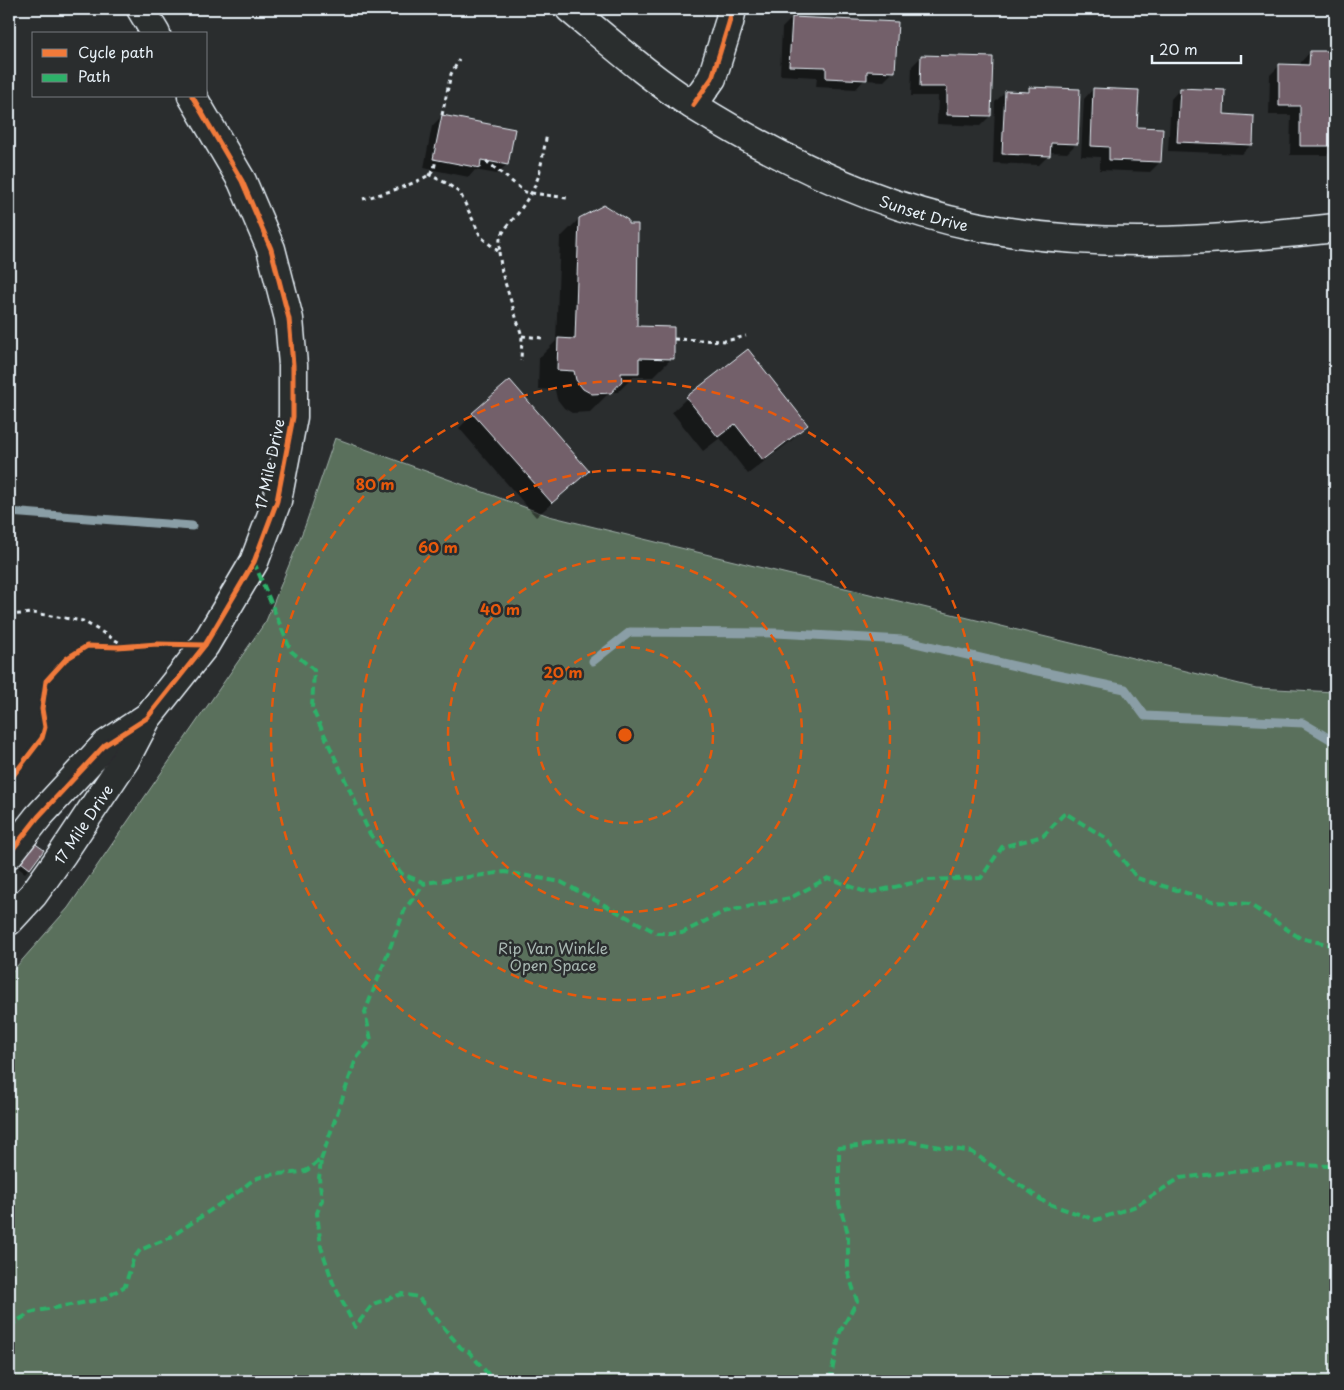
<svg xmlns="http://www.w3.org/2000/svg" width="1344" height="1390" font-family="'Playpen Sans',sans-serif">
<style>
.green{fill:#5a705c;stroke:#a1b0aa}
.shadow{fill:#0007}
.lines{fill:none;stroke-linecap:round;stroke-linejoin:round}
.stream{stroke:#8a9ea6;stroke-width:9}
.building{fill:#73616a;stroke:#e8f1f8}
.minor-casing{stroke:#e8f1f8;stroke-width:31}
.secondary-casing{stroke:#e8f1f8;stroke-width:31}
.path{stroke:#e8f1f8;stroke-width:3;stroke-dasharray:4 4;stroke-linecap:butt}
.minor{stroke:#2a2d2e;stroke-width:28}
.secondary{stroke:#2a2d2e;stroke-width:28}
.quiet{stroke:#2db169;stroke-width:4;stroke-dasharray:8 4;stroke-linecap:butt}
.cycleway-casing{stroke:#2a2d2e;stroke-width:8}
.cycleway{stroke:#f17a3a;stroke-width:5}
.ring{fill:none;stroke:#e8590c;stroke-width:2.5;stroke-dasharray:9 6}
.labels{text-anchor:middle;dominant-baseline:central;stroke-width:5;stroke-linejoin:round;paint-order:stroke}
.street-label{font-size:15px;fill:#e8f1f8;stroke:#2a2d2e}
.park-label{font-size:15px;fill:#a8b7b2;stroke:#2a2d2e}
.centre{fill:#e8590c;stroke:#2a2d2e;stroke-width:2.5}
.ring-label{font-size:15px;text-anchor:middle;font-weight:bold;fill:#e8590c;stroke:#2a2d2e;stroke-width:5;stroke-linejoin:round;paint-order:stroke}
</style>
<rect width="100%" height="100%" fill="#2a2d2e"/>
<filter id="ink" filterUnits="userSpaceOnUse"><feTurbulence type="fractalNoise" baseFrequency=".02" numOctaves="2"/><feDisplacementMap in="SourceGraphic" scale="10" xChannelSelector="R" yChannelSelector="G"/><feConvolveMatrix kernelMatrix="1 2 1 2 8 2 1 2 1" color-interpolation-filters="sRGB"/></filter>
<g filter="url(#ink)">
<polygon class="green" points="335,438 549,516 1256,688 1335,692 1335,1381 9,1381 9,975 68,908 266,621 305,526"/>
<g class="shadow">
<polygon points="792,18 894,71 884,81 864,80 856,89 816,87 817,77 780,75 782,28"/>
<polygon points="1310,52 1335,52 1335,147 1327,155 1290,155 1291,115 1269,115 1270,75 1280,65 1300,66 1301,62"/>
<polygon points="922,56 990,116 980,126 937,124 938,96 911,96 912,66"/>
<polygon points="1030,88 1077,143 1067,153 1049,152 1049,155 1039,165 993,163 995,102 1005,92 1024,93"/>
<polygon points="1093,89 1135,128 1160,162 1150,172 1100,170 1100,157 1081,156 1084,99"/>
<polygon points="1180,89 1223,116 1251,145 1242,154 1168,151 1171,99"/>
<polygon points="442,116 507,164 497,174 475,170 469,177 424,168 432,126"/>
<polygon points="579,219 636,327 672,358 653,377 633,377 618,392 610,392 590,412 572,413 564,408 557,399 555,390 538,389 539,358 556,341 560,238"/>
<polygon points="687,398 806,425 792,440 748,474 720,438 703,451 672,412"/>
<polygon points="473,414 573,485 536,517 459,428"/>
<polygon points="30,842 29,868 25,873 13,864"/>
</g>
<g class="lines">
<g class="stream">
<polyline points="9,512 192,526"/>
<polyline points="593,661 630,632 776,633 903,640 1028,669 1125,689 1145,716 1303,723 1335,742"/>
</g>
</g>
<g class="building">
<polygon points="792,17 898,22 895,72 867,71 867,80 826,78 826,67 789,66"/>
<polygon points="1310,51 1335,51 1335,146 1300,146 1300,106 1279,106 1279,64 1309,65"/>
<polygon points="921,55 993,57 991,116 947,115 947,87 920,87"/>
<polygon points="1029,87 1080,89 1078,144 1051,143 1050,156 1002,154 1005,91 1029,92"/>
<polygon points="1093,88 1139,90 1137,127 1163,128 1161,162 1109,160 1109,147 1091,146"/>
<polygon points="1180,88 1225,90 1224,114 1254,116 1253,145 1177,142"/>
<polygon points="442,115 515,129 508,165 481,160 480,168 433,159"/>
<polygon points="604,205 628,220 628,224 638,224 637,326 674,327 674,359 639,358 639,373 621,373 622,381 611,393 592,394 583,389 576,380 574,371 557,370 558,338 575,339 579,218"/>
<polygon points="748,349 808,425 763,460 735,424 718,437 686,397"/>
<polygon points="510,380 589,471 552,503 472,413"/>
<polygon points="9,735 14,739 9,747"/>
<polygon points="30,840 44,850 30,869 17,859"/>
</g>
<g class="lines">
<g class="minor-casing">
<polyline id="minor" points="693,105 712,78 729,23 732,9"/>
</g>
<g class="secondary-casing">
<g id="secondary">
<polyline points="141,9 156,34"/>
<path id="s1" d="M570 9C610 42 650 78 694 106 779 159 876 206 975 226 1093 250 1217 241 1335 228"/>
<polyline points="9,854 38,817 105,745 146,718"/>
<path id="s2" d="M9 921 33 895 63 853 125 760 147 718 205 645 254 562 277 501 293 417V365L289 319 271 249 242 181 192 96"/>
</g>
</g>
<g class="path">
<polyline points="442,115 451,74 459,60"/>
<polyline points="486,161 525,192 567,198"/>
<polyline points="428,174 446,183 460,193 481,237 499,252 500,238 505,229 519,212 533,190 539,175 547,134"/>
<path d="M363 199C378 195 425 182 433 171 435 168 435 162 436 159"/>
<polyline points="499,252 502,273 522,336 521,361"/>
<polyline points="522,336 543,338"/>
<polyline points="674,339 726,341 746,336"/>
<polyline points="9,615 33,613 83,621 127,647"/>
</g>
<use href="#minor" class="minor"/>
<use href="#secondary" class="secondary"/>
<g class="quiet">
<polyline points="254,562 291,651 314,670 312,708 370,834 402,874 425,883 505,872 561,882 657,933 682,933 723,912 790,898 828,878 868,893 926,880 981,878 1002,847 1043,836 1065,813 1106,838 1137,878 1216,902 1249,904 1300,938 1335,946"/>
<polyline points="321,1160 356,1059 371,1040 365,1012 405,909 425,883"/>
<path d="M9 1326 30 1313 37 1311 104 1299 125 1286 133 1260 140 1250 169 1238 244 1188C258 1170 285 1176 305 1171 311 1169 315 1162 321 1160L319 1178 322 1200 317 1213 321 1247 333 1283 355 1327 373 1304 402 1294 418 1297 461 1348 469 1352 494 1381"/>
<polyline points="830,1381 840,1332 857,1301 848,1272 848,1233 839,1204 839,1148 905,1141 972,1152 1046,1203 1096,1220 1136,1206 1180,1178 1290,1165 1335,1166"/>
</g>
<g class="cycleway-casing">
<g id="cycleway">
<polyline points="693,105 712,78 729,23 732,9"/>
<polyline points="9,781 42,738 45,727 42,709 46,681 66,659 87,646 118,647 157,644 205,645"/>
<polyline points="9,854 38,817 105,745 147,718 205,645 254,562 277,501 293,417 293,365 289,319 271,249 242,181 192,96"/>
</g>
</g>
<use href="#cycleway" class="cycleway"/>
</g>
</g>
<g class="ring">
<circle cx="625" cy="735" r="88"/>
<circle cx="625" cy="735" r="177"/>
<circle cx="625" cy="735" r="265"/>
<circle cx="625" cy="735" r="354"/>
</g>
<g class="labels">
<g class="street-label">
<text stroke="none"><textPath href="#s1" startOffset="412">Sunset Drive</textPath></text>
<text transform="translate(269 464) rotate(-78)">17 Mile Drive</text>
<text stroke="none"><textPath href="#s2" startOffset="122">17 Mile Drive</textPath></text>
</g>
<g class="park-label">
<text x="553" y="947">Rip Van Winkle<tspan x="553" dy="17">Open Space</tspan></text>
</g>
</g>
<circle cx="625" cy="735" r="8" class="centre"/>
<g class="ring-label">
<text x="375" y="490">80 m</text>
<text x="438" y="553">60 m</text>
<text x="500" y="615">40 m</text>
<text x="563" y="678">20 m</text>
</g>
<rect width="1344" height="1390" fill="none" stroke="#2a2d2e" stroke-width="30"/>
<rect x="15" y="15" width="1314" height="1360" fill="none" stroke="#e8f1f8" stroke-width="2" filter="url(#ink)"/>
<rect x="32" y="32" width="175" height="65" fill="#2a2d2e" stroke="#767b7f"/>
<rect x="42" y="49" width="25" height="8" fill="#f17a3a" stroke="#767b7f"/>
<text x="78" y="58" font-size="15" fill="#e8f1f8">Cycle path</text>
<rect x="42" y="74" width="25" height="8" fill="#2db169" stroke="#767b7f"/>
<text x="78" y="82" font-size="15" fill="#e8f1f8">Path</text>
<path d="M1152 55v8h89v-8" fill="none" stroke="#e8f1f8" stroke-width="2.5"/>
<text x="1159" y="55" font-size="15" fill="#e8f1f8" stroke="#2a2d2e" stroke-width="4" paint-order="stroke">20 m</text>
</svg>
